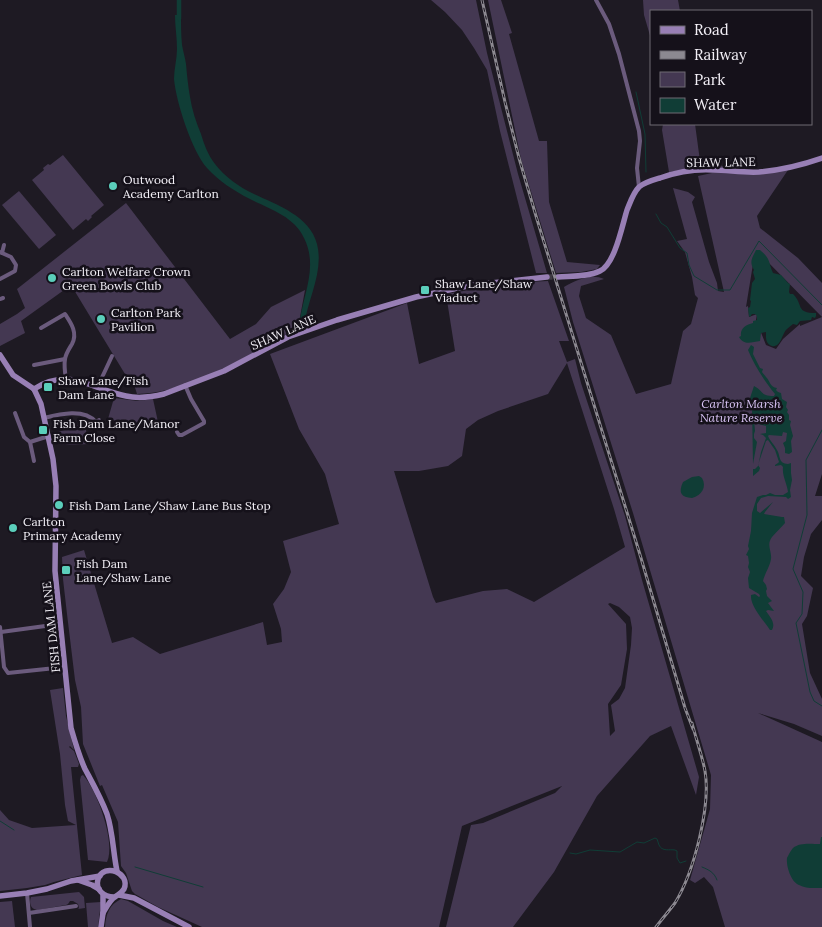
<svg xmlns="http://www.w3.org/2000/svg" width="822" height="927" font-family="Lora,serif">
<style>
.green{fill:#443852;fill-rule:evenodd}
.water{fill:#103d36}
.lines{fill:none;stroke-linecap:round;stroke-linejoin:round}
.stream{stroke:#103d36;stroke-width:1}
.canal{stroke:#103d36;stroke-width:4.5}
.secondary-tunnel{stroke:#3e3a43;stroke-width:5.5;stroke-dasharray:5.5 3;stroke-linecap:butt}
.street{stroke:#6b5b7d;stroke-width:4}
.secondary{stroke:#987fb5;stroke-width:5.5}
.rail-casing{stroke:#8c8991;stroke-width:3}
.rail{stroke:#15111a;stroke-width:1;stroke-dasharray:4;stroke-linecap:butt}
.poi-dot{fill:#5bcebb;stroke:#15111a;stroke-width:2}
.labels{text-anchor:middle;dominant-baseline:central;stroke-width:5;stroke-linejoin:round;paint-order:stroke}
.street-label{font-size:12px;fill:#f3f0f7;stroke:#15111a}
.poi-label{font-size:12px;fill:#f3f0f7;stroke:#15111a;text-anchor:start}
.park-label{font-size:12px;font-style:italic;fill:#dac4f6;stroke:#15111a}
</style>
<rect width="100%" height="100%" fill="#1e1a23"/>
<g class="green">
<polygon points="431,0 476,0 487,53 518,174 547,273 536,273 500,131 487,70 474,48 462,30 445,12"/>
<polygon points="488,0 501,0 512,33 509,34 539,141 547,141 549,202 567,262 600,265 597,269 581,272 556,273 521,159"/>
<polygon points="643,0 678,0 680,11 651,11 651,39 644,15"/>
<polygon points="663,124 695,124 700,161 732,168 702,167 669,172 662,130"/>
<polygon points="63,155 104,205 91,216 92,217 88,221 86,219 73,230 32,180 44,170 43,168 48,164 50,165"/>
<path d="M788 170 757 216 760 228 798 258 822 283V317L760 254 753 264 746 307 748 306 749 317 757 314 756 320 766 345 776 349 783 339 800 324V326L822 317V474L815 496H822V520L811 534 804 557 801 576 813 588 807 616 802 624 810 673 822 699V736L794 724 758 713 822 742V927H725L713 887 704 877 695 883 690 880 710 809 711 775 633 513 573 322 564 287C576 280 591 273 604 279L581 286 579 296 586 318 611 335 636 394 671 384 683 331 691 324 698 298 695 295 692 277 685 252 677 241 687 239 673 188 688 192 695 197 692 202 709 262 717 283 718 291 724 292 698 176 712 173Z"/>
<polygon points="19,191 56,235 39,249 2,205"/>
<path d="M126 203 230 339 256 324 271 307 305 290 298 328C284 338 268 345 253 353 218 372 178 393 137 394L132 378 128 379 71 285 21 321 25 333 0 346V324L17 314 25 308 17 289Z"/>
<path d="M548 281 569 341H559L567 362 575 359 581 383 625 516 642 580 699 777 696 795 671 726 650 736 597 796 554 872 513 927H446L471 825 483 823 555 793 562 786 462 826 439 927H202L158 907 135 894 132 891 126 873 121 866 118 822 102 785 100 786 83 744 81 707 75 680 67 614 63 579 62 557 84 550 112 643 133 637 160 654 263 622 267 645 282 642 281 629 273 604 284 589 291 572 283 541 339 524 325 474 299 429 270 354 407 303 419 364 455 351 446 294C480 288 514 282 548 281ZM567 363 614 509 625 547 534 602 507 589 483 591 436 603 433 597 394 471H419L448 466 462 456 466 429 478 420 498 411 548 394ZM610 603 619 607 630 617 632 628 631 645 625 688 619 699 611 705 615 731 610 736 608 704 621 685 627 649 626 624 608 604Z"/>
<polygon points="114,398 138,401 153,399 158,422 126,423 108,419"/>
<polygon points="85,423 88,444 73,445 58,444 55,433"/>
<polygon points="63,688 66,716 74,750 70,746 69,747 74,751 79,764 78,767 71,767 82,875 54,882 45,885 27,888 0,891 0,810 9,820 32,828 76,825 68,821 65,805 60,754 50,690"/>
<path d="M83 775C97 790 116 843 107 862L88 860 80 780 81 776Z"/>
<path d="M79 892 84 897 85 908 78 909 79 908 78 904 73 901H70L68 904 66 905 37 910C30 909 29 902 31 897Z"/>
<path d="M121 899 128 901 163 921 177 927H105C106 914 109 905 121 899Z"/>
<polygon points="12,901 15,927 0,927 0,902"/>
<polygon points="101,902 98,927 88,927 86,903"/>
</g>
<g class="water">
<path d="M175 15H181C181 25 181 35 182 45 183 51 185 57 186 64 187 75 188 86 190 97 192 110 196 122 201 134 204 144 208 155 215 164 225 177 239 187 254 194 277 205 310 216 317 244 324 271 308 299 304 325L299 327C302 296 319 268 304 238 294 216 269 209 250 199 234 191 219 181 207 168 192 151 176 102 174 79 174 69 177 59 177 49 177 38 175 26 175 15Z"/>
<path d="M756 250H760C771 259 768 262 773 273L781 275 788 283 790 284 789 292 790 294H793C804 305 795 313 816 313V316L815 318 812 317 811 320 800 321 797 325 793 324C791 326 789 327 787 329 782 333 781 348 772 346 765 344 766 337 766 332L761 333 760 341C752 342 744 346 739 337L741 336C740 328 746 325 753 323V321L757 320V316L755 314H752L750 317 749 316 748 308 750 307 751 301 750 300 752 283 755 279 753 272 754 270C749 262 752 258 756 250Z"/>
<path d="M751 345 754 347 753 354 760 368 763 369 762 372C763 374 765 375 766 377 770 381 770 387 777 388L776 390 778 392 781 393 782 399 787 402 786 407 788 410 787 412 789 415V420L791 421 790 425 793 436 791 441 792 452 789 454 785 453V448L783 443 786 441 787 433 783 432 782 436 769 435 768 436C770 441 774 444 777 450 781 457 778 463 788 464L791 463V473L792 480 790 490 791 497 788 499 786 497 768 496 761 498 757 504V511L760 513 773 502 765 512 764 514 782 517H784L785 523C781 528 776 532 772 537 766 545 772 551 771 559 770 566 765 573 763 581L766 585 767 589 766 591 767 596 772 601 768 603 774 611 768 610 766 611C770 617 776 623 772 630H770C764 621 750 606 751 595L755 594 759 597 760 596 759 594 749 588 748 578 750 572 748 567 749 563 748 556 746 555 749 549 748 546 751 531 752 513 757 497 763 495H766L770 493 775 495H783L788 492C787 483 782 476 783 467L781 465 775 466V465L778 463 779 462 775 450 768 440 766 441 758 465 760 468 759 471 753 476V469H755L758 466 761 452 766 438 763 435 760 434 766 433V426L758 424 765 423 766 419 765 416 762 415 758 416 754 420 755 431 754 434V438L757 442 753 464 752 407 750 398 754 386C764 391 760 396 774 396L775 394C765 382 754 365 748 350Z"/>
<path d="M699 476 702 478C707 487 702 495 692 498 681 497 678 493 683 482L692 477Z"/>
<path d="M821 837H822V888C814 888 806 889 799 885 791 882 786 866 787 858 788 856 791 850 793 848 800 842 812 844 820 844Z"/>
</g>
<g class="lines">
<g class="stream">
<polyline points="636,92 645,134 646,172"/>
<polyline points="656,214 661,223 667,227 680,248 687,253 689,265 694,276 717,290 730,290 759,241 822,305"/>
<polyline points="822,430 806,460 807,515 793,569 803,592 802,614 796,623 810,692 814,701 822,706"/>
<polyline points="0,821 14,830"/>
<path d="M570 853 576 854 590 850 620 852 637 842 644 843 655 838 657 839C658 841 658 843 659 845 662 852 670 849 675 850L677 851V858L680 863 686 861"/>
<polyline points="135,867 203,887"/>
<path d="M702 867C709 870 714 872 717 880"/>
</g>
<polyline class="canal" points="179,0 179,19"/>
<polyline class="secondary-tunnel" points="547,277 558,277"/>
<g class="street">
<polyline points="596,0 609,24 619,54 639,131 640,141 637,168 639,187"/>
<polyline points="0,252 11,257 16,265 15,271 0,279"/>
<polyline points="2,253 4,245"/>
<polyline points="0,299 3,298"/>
<path d="M41 328 65 314C71 323 78 333 72 344 69 349 66 353 65 359 64 365 65 373 66 379"/>
<polyline points="34,365 65,359"/>
<polyline points="98,386 112,356"/>
<polyline points="15,413 24,437 30,442 49,436"/>
<path d="M44 418C60 414 84 408 96 422"/>
<polyline points="91,426 99,420"/>
<polyline points="177,432 179,435 182,435 204,423 204,421 191,399 185,385"/>
<polyline points="30,442 34,461"/>
<polyline points="0,627 4,667 8,673 65,667"/>
<polyline points="1,632 60,624"/>
<polyline points="27,893 30,927"/>
<polyline points="29,913 76,906"/>
</g>
<g class="secondary">
<path d="M558 277C571 276 588 277 600 271 615 264 622 226 627 210 630 203 633 193 639 187 645 182 653 180 660 178 677 172 696 169 713 170 728 170 743 173 759 172 780 170 802 165 822 158"/>
<polyline points="0,355 13,375 34,389"/>
<path d="M34 389C69 366 93 390 126 396 139 399 152 397 164 394L224 371 288 337 337 320 416 297 472 285 547 277"/>
<path d="M34 389 41 404 53 459 56 486 55 571 71 728C75 742 79 756 85 769 93 784 101 798 107 814 113 832 113 852 117 871"/>
<polyline points="78,880 92,885 99,889"/>
<polyline points="119,895 134,898 189,927"/>
<polyline points="0,896 27,893 47,889 71,881 100,876"/>
<path d="M103 913C106 908 110 900 115 897 118 894 121 894 124 889 131 873 104 862 98 879 95 890 104 897 114 897"/>
<polyline points="101,927 103,913 103,895"/>
</g>
<g class="rail-casing">
<g id="rail">
<polyline points="482,0 505,102 519,158 536,216 641,558 685,708 693,729"/>
<path d="M656 927C662 919 669 911 675 903 694 872 711 806 705 771 702 755 696 739 692 723"/>
</g>
</g>
<use href="#rail" class="rail"/>
</g>
<g class="poi-dot">
<circle cx="113" cy="186" r="5"/>
<circle cx="52" cy="278" r="5"/>
<rect x="420" y="285" width="10" height="10" rx="2.5"/>
<circle cx="101" cy="319" r="5"/>
<rect x="43" y="382" width="10" height="10" rx="2.5"/>
<rect x="38" y="425" width="10" height="10" rx="2.5"/>
<circle cx="59" cy="505" r="5"/>
<circle cx="13" cy="528" r="5"/>
<rect x="61" y="565" width="10" height="10" rx="2.5"/>
</g>
<g class="labels">
<g class="street-label">
<text transform="translate(721 162) rotate(-1)">SHAW LANE</text>
<text transform="translate(283 332) rotate(-24)">SHAW LANE</text>
<text transform="translate(51 627) rotate(-96)">FISH DAM LANE</text>
</g>
<g class="poi-label">
<text x="123" y="179">Outwood<tspan x="123" dy="14">Academy Carlton</tspan></text>
<text x="62" y="271">Carlton Welfare Crown<tspan x="62" dy="14">Green Bowls Club</tspan></text>
<text x="435" y="283">Shaw Lane/Shaw<tspan x="435" dy="14">Viaduct</tspan></text>
<text x="111" y="312">Carlton Park<tspan x="111" dy="14">Pavilion</tspan></text>
<text x="58" y="380">Shaw Lane/Fish<tspan x="58" dy="14">Dam Lane</tspan></text>
<text x="53" y="423">Fish Dam Lane/Manor<tspan x="53" dy="14">Farm Close</tspan></text>
<text x="69" y="505">Fish Dam Lane/Shaw Lane Bus Stop</text>
<text x="23" y="521">Carlton<tspan x="23" dy="14">Primary Academy</tspan></text>
<text x="76" y="563">Fish Dam<tspan x="76" dy="14">Lane/Shaw Lane</tspan></text>
</g>
<g class="park-label">
<text x="741" y="403">Carlton Marsh<tspan x="741" dy="14">Nature Reserve</tspan></text>
</g>
</g>
<rect x="650" y="10" width="162" height="115" fill="#15111a" stroke="#6e6a72"/>
<rect x="660" y="26" width="25" height="8" fill="#987fb5" stroke="#6e6a72"/>
<text x="694" y="35" font-size="15" fill="#f3f0f7">Road</text>
<rect x="660" y="51" width="25" height="8" fill="#8c8991" stroke="#6e6a72"/>
<text x="694" y="60" font-size="15" fill="#f3f0f7">Railway</text>
<rect x="660" y="72" width="25" height="15" fill="#443852" stroke="#6e6a72"/>
<text x="694" y="85" font-size="15" fill="#f3f0f7">Park</text>
<rect x="660" y="98" width="25" height="15" fill="#103d36" stroke="#6e6a72"/>
<text x="694" y="110" font-size="15" fill="#f3f0f7">Water</text>
</svg>
